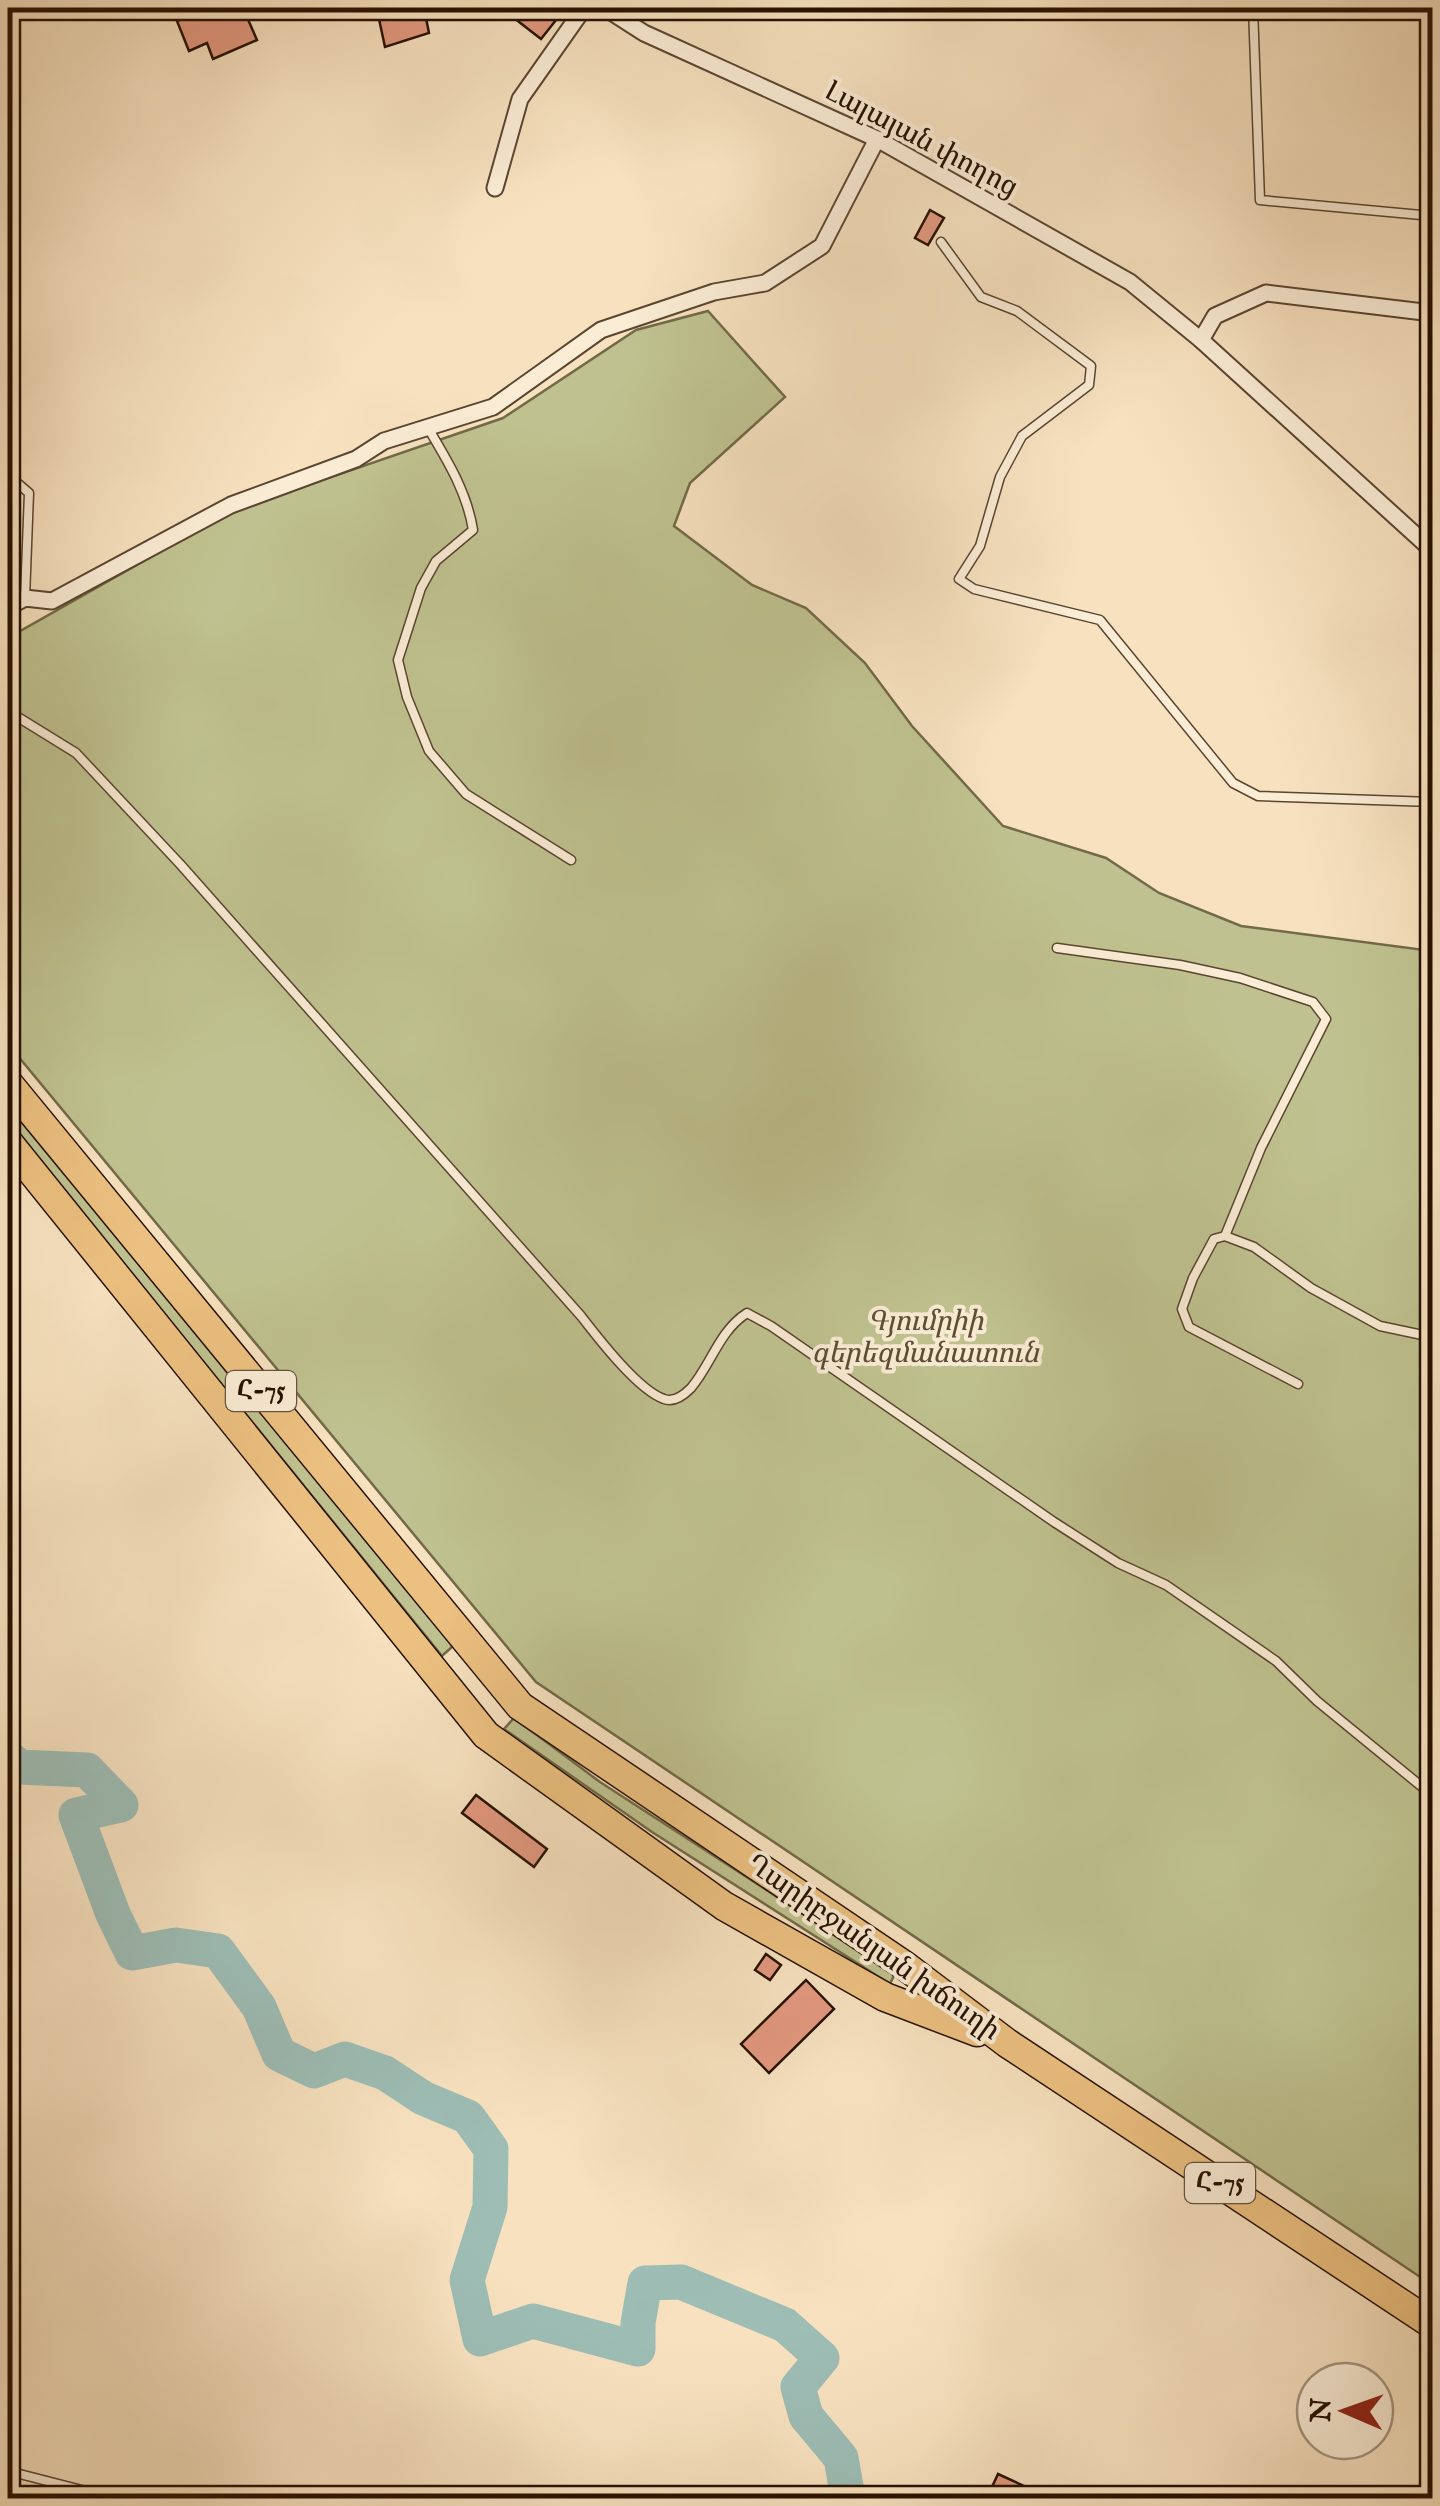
<svg xmlns="http://www.w3.org/2000/svg" width="1440" height="2506" font-family="'IM FELL English','Noto Serif Armenian',serif">
<style>
.green{fill:#bfc290;stroke:#726a48;stroke-width:2.5}
.lines{fill:none;stroke-linecap:round;stroke-linejoin:round}
.river{stroke:#9dbdb5;stroke-width:35}
.building{fill:#e2987f;stroke:#261100;stroke-width:2.5}
.service-casing{stroke:#5a4530;stroke-width:11}
.minor-casing{stroke:#5a4530;stroke-width:19}
.trunk-casing{stroke:#261100;stroke-width:31}
.service{stroke:#faecd5;stroke-width:8}
.minor{stroke:#faecd5;stroke-width:15}
.trunk{stroke:#ecc080;stroke-width:28}
.labels{text-anchor:middle;dominant-baseline:central;stroke-width:8;stroke-linejoin:round;paint-order:stroke}
.shield{fill:#faecd5;stroke:#665340;stroke-width:2.5}
.shield-label{font-size:25px;font-weight:bold;fill:#261100}
.street-label{font-size:28px;fill:#261100;stroke:#faecd5}
.park-label{font-size:28px;font-style:italic;fill:#5c4f32;stroke:#faecd5}
</style>
<rect width="100%" height="100%" fill="#f7e1bf"/>
<filter id="stains"><feTurbulence type="fractalNoise" baseFrequency=".002" numOctaves="4"/><feColorMatrix values="0 0 0 0 .2 0 0 0 0 .09 0 0 0 0 .02 0 0 0 .5 -.17"/></filter>
<radialGradient id="worn" r=".72"><stop offset=".6" stop-color="#630" stop-opacity="0"/><stop offset="1" stop-color="#630" stop-opacity=".3"/></radialGradient>
<g class="green">
<polygon points="708,311 785,397 690,483 674,526 752,585 806,608 865,663 912,726 1003,826 1106,858 1159,893 1241,926 1432,951 1432,2285 536,1682 8,1044 8,638 232,511 503,418 636,330"/>
<polygon points="8,1098 453,1646 442,1656 8,1121"/>
<polygon points="514,1718 600,1782 895,1973 890,1984 652,1832 504,1729"/>
</g>
<g class="lines">
<polyline class="river" points="8,1757 19,1767 87,1770 121,1805 76,1815 113,1914 132,1953 176,1945 218,1951 259,2007 279,2054 314,2071 345,2059 385,2073 423,2098 468,2117 491,2149 490,2207 467,2280 480,2339 533,2321 638,2349 638,2323 645,2283 681,2282 785,2325 822,2358 798,2387 806,2416 841,2458 848,2498"/>
</g>
<g class="building">
<polygon points="210,8 217,18 243,8 257,40 213,59 207,43 189,51 177,21"/>
<polygon points="385,8 424,8 429,33 385,47 379,19 387,16"/>
<polygon points="501,8 551,8 560,15 541,39"/>
<polygon points="930,210 944,218 928,245 915,238"/>
<polygon points="476,1795 547,1849 534,1867 462,1813"/>
<polygon points="766,1954 781,1965 770,1980 755,1970"/>
<polygon points="806,1980 834,2009 769,2073 741,2044"/>
<polygon points="998,2474 1050,2498 987,2498"/>
</g>
<g class="lines">
<g class="service-casing">
<g id="service">
<polyline points="1253,8 1260,200 1432,216"/>
<polyline points="941,242 981,297 1017,311 1091,366 1089,385 1022,436 1000,477 980,546 959,579 974,589 1100,620 1233,783 1258,796 1432,802"/>
<path d="M428 428C447 460 467 492 473 530L436 561 421 588 398 660 407 697 429 751 466 794 571 860"/>
<polyline points="8,475 29,493 25,598"/>
<path d="M8 711 76 753 180 864 581 1316C598 1338 638 1390 664 1399 674 1403 684 1395 691 1388 712 1363 719 1331 747 1313L771 1326 1054 1522 1118 1563 1166 1585 1276 1661 1317 1701 1432 1795"/>
<polyline points="1057,948 1180,965 1240,978 1313,1002 1326,1019 1261,1148 1225,1236"/>
<polyline points="1298,1384 1189,1327 1182,1309 1193,1278 1214,1239 1225,1236 1254,1247 1311,1288 1380,1326 1432,1337"/>
<polyline points="8,2471 113,2498"/>
</g>
</g>
<g class="minor-casing">
<g id="minor">
<polyline points="605,8 644,33 877,139 1130,282 1201,340 1432,550"/>
<polyline points="495,188 520,99 584,8"/>
<polyline points="1201,340 1215,316 1266,293 1432,313"/>
<polyline points="8,607 25,598 52,601 231,505 356,459 384,441 493,407 601,330 714,292 765,283 822,246 877,139"/>
</g>
</g>
<g class="trunk-casing">
<g id="trunk">
<polyline points="8,1083 520,1706 904,1965 1007,2043 1432,2324"/>
<polyline points="8,1142 486,1735 724,1906 885,1997 977,2032"/>
</g>
</g>
<use href="#service" class="service"/>
<use href="#minor" class="minor"/>
<use href="#trunk" class="trunk"/>
</g>
<g class="labels">
<g class="shield">
<rect x="226" y="1371" width="70" height="40" rx="8"/>
<rect x="1185" y="2163" width="70" height="40" rx="8"/>
</g>
<g class="shield-label">
<text x="261" y="1391">Հ-75</text>
<text x="1220" y="2183">Հ-75</text>
</g>
<g class="street-label">
<text transform="translate(921 140) rotate(28)">Լալայան փողոց</text>
<text transform="translate(873 1948) rotate(35)">Ղարիբջանյան խճուղի</text>
</g>
<g class="park-label">
<text x="925" y="1322">Գյումրիի<tspan x="925" dy="32">գերեզմանատուն</tspan></text>
</g>
</g>
<rect width="1440" height="2506" fill="none" stroke="#f7e1bf" stroke-width="40"/>
<rect x="10" y="10" width="1420" height="2486" fill="none" stroke="#261100" stroke-width="5"/>
<rect x="20" y="20" width="1400" height="2466" fill="none" stroke="#261100" stroke-width="2.5"/>
<g transform="translate(1345 2411) rotate(272)"><circle r="48" fill="#faecd5" stroke="#a59480" stroke-width="2.5"/>
<path d="M0-8L18 38L0 25L-18 38Z" fill="#8f2418"/>
<text y="-15" font-size="28" font-weight="bold" text-anchor="middle" fill="#261100">N</text>
</g>
<rect width="100%" height="100%" filter="url(#stains)"/>
<rect width="100%" height="100%" fill="url(#worn)"/>
</svg>
